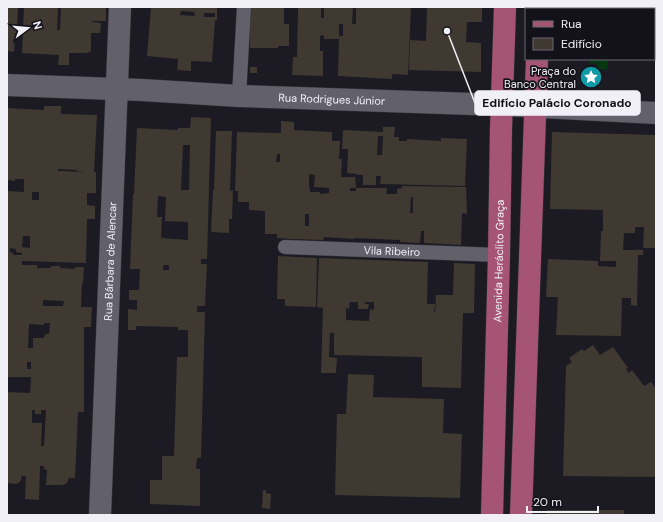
<svg xmlns="http://www.w3.org/2000/svg" width="663" height="522" font-family="'DM Sans',sans-serif">
<style>
.green{fill:#053810}
.building{fill:#3f3931;fill-rule:evenodd}
.lines{fill:none;stroke-linecap:round;stroke-linejoin:round}
.service-casing{stroke:#36353c;stroke-width:15}
.minor-casing{stroke:#36353c;stroke-width:23}
.primary-casing{stroke:#36353c;stroke-width:23}
.service{stroke:#61606b;stroke-width:14}
.minor{stroke:#61606b;stroke-width:22}
.primary{stroke:#a55473;stroke-width:22}
.labels{text-anchor:middle;dominant-baseline:central;stroke-width:3.5;stroke-linejoin:round;paint-order:stroke}
.poi-label{font-size:11px;fill:#f1f0f7;stroke:#13121a;text-anchor:end}
.street-label{font-size:11px;fill:#f1f0f7;stroke:#13121a}
.leader{fill:none;stroke:#f1f0f7;stroke-width:1.5}
.callout-dot{fill:#f1f0f7;stroke:#13121a;stroke-width:1.5}
.callout{fill:#f1f0f7;stroke:#f1f0f7;stroke-width:1.5}
.callout-label{font-size:12px;text-anchor:middle;font-weight:bold;fill:#111}
</style>
<rect width="100%" height="100%" fill="#1c1b24"/>
<polygon class="green" points="590,59 608,59 607,70 598,69 598,64 590,63"/>
<g class="building">
<polygon points="7,7 18,7 17,33 15,33 14,52 7,51"/>
<polygon points="24,7 58,7 57,30 60,30 61,7 106,7 106,21 92,21 92,22 101,23 100,33 91,33 91,50 90,52 86,53 69,53 69,65 58,65 59,55 22,53"/>
<path d="M151 7H217V20H215L212 62 191 61V71L177 70 178 59 147 56ZM181 11 194 12 195 16 180 15ZM204 13H215V17H204Z"/>
<polygon points="250,7 284,7 284,24 289,24 289,46 278,46 278,48 250,48"/>
<path d="M298 7H321V18H324V7H353L352 24H356V7H411L408 75 392 74V79L338 76 339 39H324V35L320 36V51H323V76L292 75 293 57H297ZM339 24H343V36H339Z"/>
<polygon points="427,7 482,7 482,22 467,22 466,42 481,43 481,72 409,70 410,40 426,41"/>
<rect x="250" y="67" width="7" height="6"/>
<path d="M44 106H61V114L97 115 94 172H96V193H87V205L95 206V219H87L86 263 22 261V265H37V268H51V266H60V268L75 269V267H84L83 283H82L81 307H92L91 327H84V412H78L75 478H69L68 480 67 483 63 485H46L47 470 44 469V466H40L39 500 25 499 26 476H22L20 482 16 484 7 483V392L30 393 31 377H7V191L24 192V179H15V181L7 180 8 147H7V108L44 110ZM58 169 77 170V171L87 172 58 171ZM32 192H39V200H32ZM23 236H30V248L22 247ZM10 248 16 249V252L22 253V255H13V253L10 252ZM43 300 64 301 63 306H43ZM44 323H50L49 334H45L44 338H33V348H28L29 324 44 325ZM27 362H31V369H27ZM32 410H35V414H41V410H46L44 446H41L42 423H32Z"/>
<path d="M191 117 211 118 207 259H201V264H207L205 306H197V312H205L201 458H197L196 469H200V506L150 504V480H162V456H174L177 357H188V330H178V327L136 326V330H128V309L137 310V300H129V290H139L140 269H130L133 194H134L137 128 177 130 178 128H190ZM183 145H190L189 190H181ZM158 196 166 197 165 221 188 222V240L161 238 162 217H157ZM163 265H169V270H163Z"/>
<path d="M281 121 294 122V130L332 132V141H340L339 159H342L341 177H355L356 188H350V191H356V188H387L386 194H397V189L402 188V186L466 187 467 214 462 213 461 245 424 243V231H421L420 243 400 242V240L354 238V239L324 237 323 240 293 239 277 238V234H265V211L249 210V202H238V191H235L237 132 281 133ZM277 154H280V162H276ZM309 174 315 175 314 187 329 188V193L320 194V192H310V187H309ZM411 197H413V213H410ZM305 214H309V226H305Z"/>
<path d="M383 127H395L394 137H399V141H407V139L441 141V138L467 139 465 186 380 184 381 176H376V185H363V175H357V174L347 173 348 149H342L343 130 383 132ZM378 136H383L382 155H377Z"/>
<polygon points="216,131 232,131 230,191 233,190 232,219 229,219 229,233 211,232 213,190 214,190"/>
<polygon points="552,132 656,135 656,248 643,248 644,227 635,227 635,233 624,233 623,250 643,250 643,255 638,255 637,306 631,305 631,298 622,298 621,336 556,335 558,297 546,297 548,259 598,261 598,266 616,267 616,261 600,261 601,231 603,231 603,210 550,209"/>
<polygon points="278,256 317,258 316,307 285,306 285,299 277,299"/>
<path d="M319 258 428 262 427 304H435L434 312H435L436 295H453L454 263 475 264 474 313H463L461 388 422 387V357L334 355V333H330L329 357 337 358 336 373H321L323 308 317 307ZM350 302H358V309H368L369 304H365V302H374V310L370 309 369 321 346 320V308L349 309Z"/>
<polygon points="593,345 600,355 613,347 628,368 626,369 629,373 632,370 644,386 651,382 656,389 656,477 563,476 566,366 572,362 569,358 582,349 584,351"/>
<polygon points="348,374 374,375 373,397 444,399 443,433 462,434 460,498 335,495 337,414 346,414"/>
<polygon points="263,490 266,490 266,493 271,494 270,509 262,508"/>
<polygon points="547,510 624,510 624,515 546,515"/>
</g>
<g class="lines">
<g class="service-casing">
<g id="service">
<polyline points="239,96 244,7"/>
<path id="s1" d="M285 247 499 255"/>
</g>
</g>
<g class="minor-casing">
<g id="minor">
<path id="s2" d="M7 85 142 90 239 96 502 105 656 113"/>
<path id="s3" d="M100 515 120 7"/>
</g>
</g>
<g class="primary-casing">
<g id="primary">
<polyline points="538,9 538,7"/>
<path id="s4" d="M492 515 499 255 501 129 505 7"/>
<polyline points="521,515 537,59"/>
</g>
</g>
<use href="#service" class="service"/>
<use href="#minor" class="minor"/>
<use href="#primary" class="primary"/>
</g>
<defs>
<g id="sight-disc" transform="scale(1.15)"><circle r="9.5" fill="#0f9aa8" stroke="#13121a"/><path d="M0-6L1.8-2.2L6-1.7L2.9 1.2L3.7 5.4L0 3.3L-3.7 5.4L-2.9 1.2L-6-1.7L-1.8-2.2Z" fill="#fff"/></g>
</defs>
<g fill-rule="evenodd">
<use href="#sight-disc" x="591" y="77"/>
</g>
<g class="labels">
<g class="poi-label">
<text x="576" y="71">Praça do<tspan x="576" dy="13">Banco Central</tspan></text>
</g>
<g class="street-label">
<text stroke="none"><textPath href="#s2" startOffset="325">Rua Rodrigues Júnior</textPath></text>
<text stroke="none"><textPath href="#s1" startOffset="107">Vila Ribeiro</textPath></text>
<text stroke="none"><textPath href="#s3" startOffset="254">Rua Bárbara de Alencar</textPath></text>
<text stroke="none"><textPath href="#s4" startOffset="254">Avenida Heráclito Graça</textPath></text>
</g>
</g>
<path class="leader" d="M447 31L475 103"/>
<circle class="callout-dot" cx="447" cy="31" r="4"/>
<rect class="callout" x="475" y="91" width="165" height="24" rx="4"/>
<g class="callout-label">
<text x="557" y="107">Edifício Palácio Coronado</text>
</g>
<rect width="663" height="522" fill="none" stroke="#f1f0f7" stroke-width="16"/>
<rect x="525" y="8" width="130" height="52" fill="#13121a" stroke="#6c6b72"/>
<rect x="533" y="21" width="20" height="6" fill="#a55473" stroke="#6c6b72"/>
<text x="561" y="28" font-size="12" fill="#f1f0f7">Rua</text>
<rect x="533" y="38" width="20" height="12" fill="#3f3931" stroke="#6c6b72"/>
<text x="561" y="48" font-size="12" fill="#f1f0f7">Edifício</text>
<g transform="translate(28 28) rotate(74)" stroke="#13121a" stroke-width="3" paint-order="stroke">
<path d="M0-3L7 15L0 10L-7 15Z" fill="#f1f0f7"/>
<text y="-6" font-size="11" font-weight="bold" text-anchor="middle" fill="#f1f0f7">N</text>
</g>
<path d="M527 506v6h71v-6" fill="none" stroke="#f1f0f7" stroke-width="2"/>
<text x="533" y="506" font-size="12" fill="#f1f0f7" stroke="#13121a" stroke-width="3" paint-order="stroke">20 m</text>
</svg>
